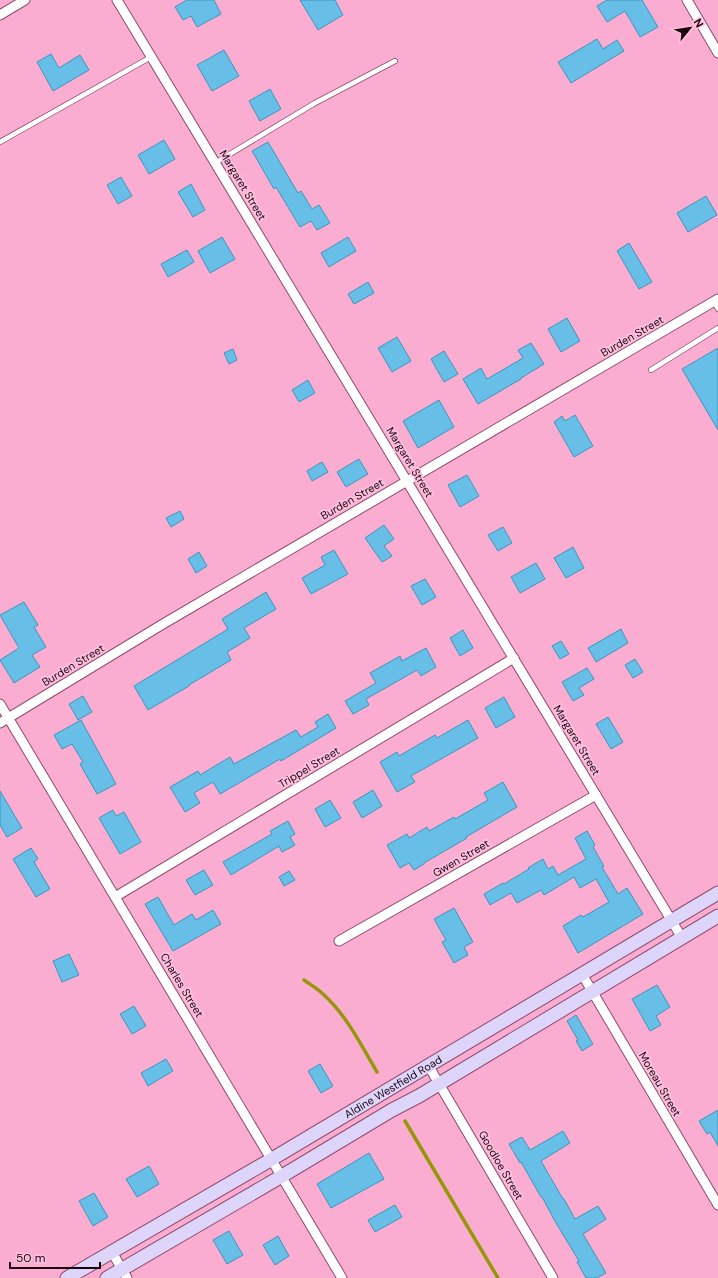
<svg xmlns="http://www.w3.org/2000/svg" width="718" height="1278" font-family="'DM Sans',sans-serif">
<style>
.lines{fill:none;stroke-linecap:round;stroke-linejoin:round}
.stream{stroke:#969608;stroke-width:3.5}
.building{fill:#67bee6;stroke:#3d96bc}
.service-casing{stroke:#8f4b6d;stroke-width:6}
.minor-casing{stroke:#8f4b6d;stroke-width:11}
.secondary-casing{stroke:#8f4b6d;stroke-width:15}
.service{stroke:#fff;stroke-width:4.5}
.minor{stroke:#fff;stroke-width:9}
.secondary{stroke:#ddd6fa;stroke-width:13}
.labels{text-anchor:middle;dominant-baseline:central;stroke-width:3.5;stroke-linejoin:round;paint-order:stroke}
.street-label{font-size:11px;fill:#1a030f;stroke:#ffc0dd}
</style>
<rect width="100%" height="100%" fill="#fbadd1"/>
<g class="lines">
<g class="stream">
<path d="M304 980C311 985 318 989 324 995 347 1016 361 1045 377 1072"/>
<polyline points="405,1121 498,1278"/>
</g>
</g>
<g class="building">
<polygon points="187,0 214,0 221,14 197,27 191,16 183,20 175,7"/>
<polygon points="300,0 335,0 343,15 318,30"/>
<polygon points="607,0 642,0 658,27 640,37 625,11 607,22 597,6"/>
<polygon points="597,39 603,49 617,40 624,51 571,83 558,62"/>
<polygon points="224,50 239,76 212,91 197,65"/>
<polygon points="51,54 59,68 80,55 89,70 53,91 37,62"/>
<polygon points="270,89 281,109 260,121 249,101"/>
<polygon points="164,140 175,159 149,174 138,155"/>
<polygon points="268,142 298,193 301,191 312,209 319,205 330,223 317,230 311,221 300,227 276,187 274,189 252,151"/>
<polygon points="121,177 132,196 118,204 107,185"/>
<polygon points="191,184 205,210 193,217 178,192"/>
<polygon points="706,196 717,215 688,232 677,213"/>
<polygon points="222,237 235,259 210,273 198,251"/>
<polygon points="348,237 356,251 329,267 321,253"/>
<polygon points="629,243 652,282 639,289 617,251"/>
<polygon points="187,250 194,262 168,277 161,264"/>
<polygon points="368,282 374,293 354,304 348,294"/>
<polygon points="567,318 580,341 561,352 548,329"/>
<polygon points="397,337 411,361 392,372 378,348"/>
<polygon points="531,343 544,364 521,378 521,379 478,404 463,379 481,368 487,379 523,358 518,350"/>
<polygon points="718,348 718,430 682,369"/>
<polygon points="233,349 237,360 229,364 224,353"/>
<polygon points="444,351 458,374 444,382 431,359"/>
<polygon points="308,380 315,393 299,402 292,390"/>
<polygon points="439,400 454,427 418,448 403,421"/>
<polygon points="575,415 593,446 574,457 554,422 562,416 565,421"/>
<polygon points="359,459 368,474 346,487 337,472"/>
<polygon points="322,462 328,472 312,481 307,471"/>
<polygon points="467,475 479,496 460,507 448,485"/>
<polygon points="180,511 184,519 171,527 166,518"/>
<polygon points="384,525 394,539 384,546 392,556 382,562 365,538"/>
<polygon points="503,527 512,543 498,551 488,535"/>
<polygon points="573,547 584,568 566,578 554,558"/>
<polygon points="334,550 348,574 311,594 302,578 325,565 321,557"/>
<polygon points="199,552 207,566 196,573 188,559"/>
<polygon points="536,563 545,579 520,593 511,577"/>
<polygon points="425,579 436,597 422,605 411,586"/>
<polygon points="266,592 276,609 244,628 250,638 227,652 231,660 189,685 189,686 148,710 134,686 228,629 222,619"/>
<polygon points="24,602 38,625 34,627 46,647 32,655 40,667 14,683 0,660 19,648 0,615"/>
<polygon points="621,629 628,643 596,662 588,648"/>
<polygon points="463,630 473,648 460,656 450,638"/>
<polygon points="561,641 569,654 560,659 552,646"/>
<polygon points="426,648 436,667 421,676 417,670 366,699 369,705 353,714 345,701 376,683 370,673 400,656 402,661"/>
<polygon points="635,659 643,672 633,678 625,665"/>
<polygon points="587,668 594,679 579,688 584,695 573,701 562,682"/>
<polygon points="83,696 92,712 78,720 69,704"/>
<polygon points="504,697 515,717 496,728 485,708"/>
<polygon points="328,714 336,728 281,761 280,759 220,794 213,782 194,793 200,803 185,812 170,787 198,771 200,775 230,757 234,764 296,730 301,737 318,727 315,722"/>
<polygon points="608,717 623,742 611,749 596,724"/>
<polygon points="81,720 116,784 97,794 80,764 83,762 72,744 62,749 54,735"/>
<polygon points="468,720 478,738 411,776 415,782 397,792 380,762 397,752 399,756 435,735 437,738"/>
<polygon points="503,782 517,807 466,837 467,838 424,863 424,864 414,870 409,863 400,868 387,845 407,834 409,838 427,827 429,831 454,817 455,819 488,800 484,793"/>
<polygon points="373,790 382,806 362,818 353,802"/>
<polygon points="0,791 22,828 7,837 0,825"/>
<polygon points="330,800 341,818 325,827 315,809"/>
<polygon points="113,810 116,816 124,812 141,842 120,854 99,818"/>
<polygon points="288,821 295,834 290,837 295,845 282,852 279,846 231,875 223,862 272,834 270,831"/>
<polygon points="587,831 595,845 593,847 604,866 602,867 618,894 627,888 643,914 578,953 563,926 581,915 583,917 609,902 596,879 580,888 574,877 544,895 541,890 517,903 511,893 490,905 484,894 503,883 504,884 529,869 528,868 543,859 548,869 553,866 558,875 586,859 575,838"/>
<polygon points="31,848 38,859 34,862 50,889 36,897 13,859"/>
<polygon points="204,870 213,885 195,895 186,880"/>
<polygon points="289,871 295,880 284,886 279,877"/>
<polygon points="158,897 174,925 192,914 196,920 213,910 221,924 173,951 145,904"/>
<polygon points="454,908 473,942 464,947 468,955 454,963 442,942 446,940 434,919"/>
<polygon points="69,954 79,975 62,982 53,961"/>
<polygon points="657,985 670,1007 656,1016 661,1025 650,1031 632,999"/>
<polygon points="134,1006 146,1026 132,1034 120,1014"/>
<polygon points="576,1015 593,1044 582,1051 576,1041 578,1040 567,1021"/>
<polygon points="166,1059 173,1071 148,1086 141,1073"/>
<polygon points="320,1064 333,1086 321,1093 308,1071"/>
<polygon points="718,1110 718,1146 710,1132 707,1134 699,1121"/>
<polygon points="563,1131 570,1143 541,1161 563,1199 564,1199 575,1219 598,1206 606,1219 583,1234 606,1273 597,1278 586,1278 577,1262 579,1261 556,1223 542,1197 541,1197 521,1162 520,1163 509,1144 522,1137 530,1150"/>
<polygon points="369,1153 384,1179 331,1208 317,1184"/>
<polygon points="149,1166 159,1184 137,1197 126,1179"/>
<polygon points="94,1193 108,1217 93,1226 79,1201"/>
<polygon points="395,1205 402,1217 375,1232 368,1220"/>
<polygon points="229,1231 243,1255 227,1264 213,1240"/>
<polygon points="278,1236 289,1256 275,1265 263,1245"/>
</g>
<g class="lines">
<g class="service-casing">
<g id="service">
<polyline points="0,142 151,57"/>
<polyline points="215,163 315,103 395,61"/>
<polyline points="714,302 718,309"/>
<polyline points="651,370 718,328"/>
</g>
</g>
<g class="minor-casing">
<g id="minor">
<polyline points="117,0 682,938"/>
<polyline points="687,0 718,53"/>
<polyline points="0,15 25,0"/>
<polyline points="0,704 342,1278"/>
<polyline points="0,723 163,624 718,299"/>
<polyline points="115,897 514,658"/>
<polyline points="339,941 596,795"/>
<polyline points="582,974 718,1205"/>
<polyline points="428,1065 553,1278"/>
<polyline points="112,1252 127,1278"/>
</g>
</g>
<g class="secondary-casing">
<g id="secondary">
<path id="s1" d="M67 1278 272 1159 718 893"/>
<polyline points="107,1278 282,1176 392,1110 419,1096 718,916"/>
</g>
</g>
<use href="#service" class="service"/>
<use href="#minor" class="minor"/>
<use href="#secondary" class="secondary"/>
</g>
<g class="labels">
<g class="street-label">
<text transform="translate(243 185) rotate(59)">Margaret Street</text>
<text transform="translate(632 336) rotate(-30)">Burden Street</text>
<text transform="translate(410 462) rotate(59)">Margaret Street</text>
<text transform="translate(352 499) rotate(-30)">Burden Street</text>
<text transform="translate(73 665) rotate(-31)">Burden Street</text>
<text transform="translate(577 740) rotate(59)">Margaret Street</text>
<text transform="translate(309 767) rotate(-31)">Trippel Street</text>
<text transform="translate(461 858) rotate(-30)">Gwen Street</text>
<text transform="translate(182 985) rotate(59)">Charles Street</text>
<text transform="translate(660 1084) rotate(60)">Moreau Street</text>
<text stroke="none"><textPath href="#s1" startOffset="378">Aldine Westfield Road</textPath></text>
<text transform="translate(501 1165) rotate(60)">Goodloe Street</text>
</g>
</g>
<g transform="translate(690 28) rotate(60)" stroke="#ffc0dd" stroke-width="3" paint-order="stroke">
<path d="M0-3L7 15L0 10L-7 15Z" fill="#1a030f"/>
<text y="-6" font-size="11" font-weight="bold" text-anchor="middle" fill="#1a030f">N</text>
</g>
<path d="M10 1262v6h90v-6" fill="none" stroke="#1a030f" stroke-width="2"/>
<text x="16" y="1262" font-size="12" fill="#1a030f" stroke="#ffc0dd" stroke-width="3" paint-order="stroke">50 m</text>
</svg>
